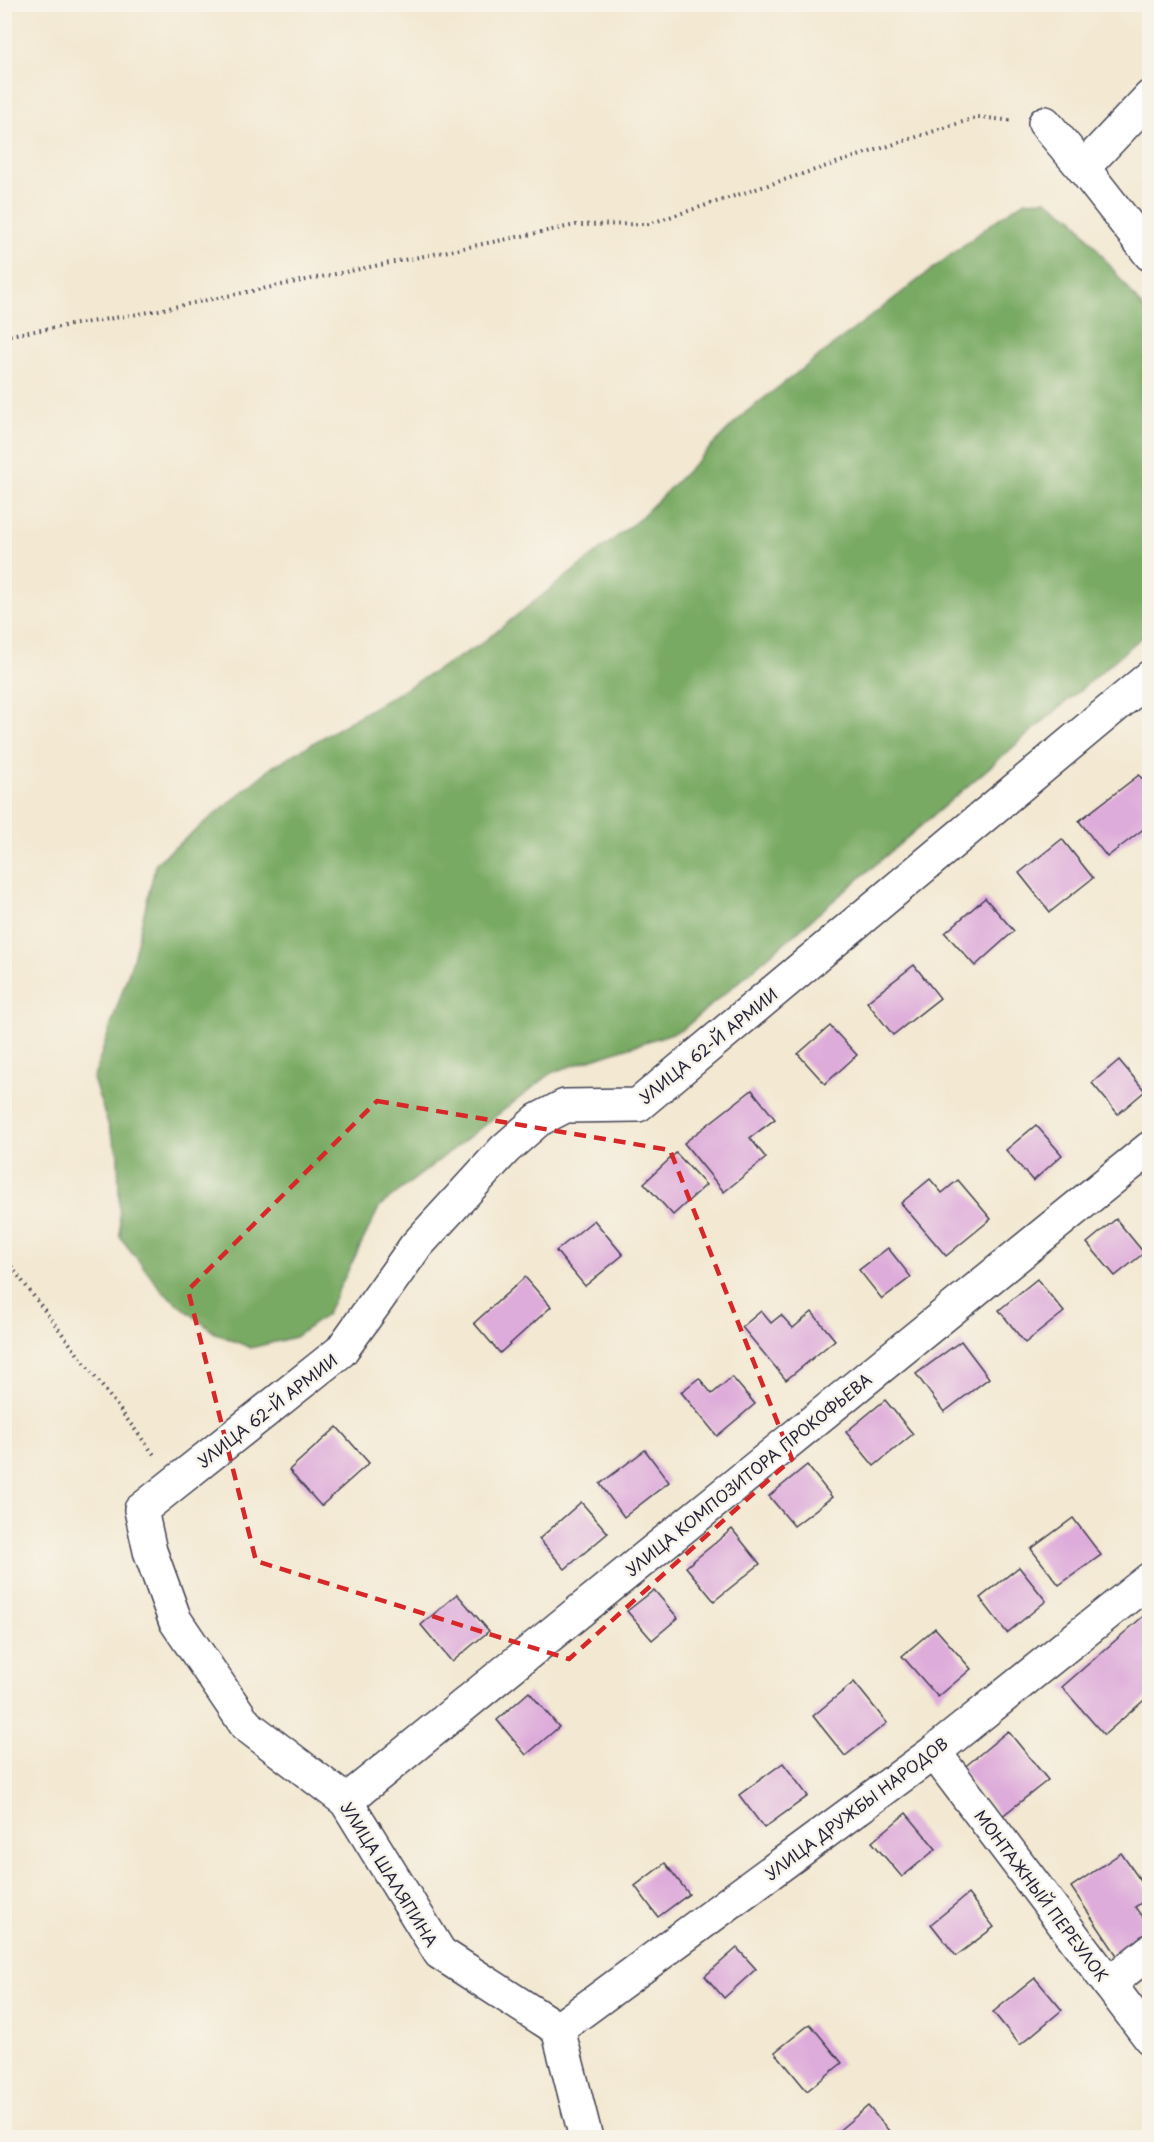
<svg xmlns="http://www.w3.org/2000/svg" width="1154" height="2142" font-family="'Playpen Sans',sans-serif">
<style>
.forest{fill:#79aa64;stroke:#4e6650;stroke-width:1.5}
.building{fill:#deacda}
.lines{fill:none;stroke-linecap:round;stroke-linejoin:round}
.street-casing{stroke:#414052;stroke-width:36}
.path{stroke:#414052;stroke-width:4;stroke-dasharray:1.5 4.5;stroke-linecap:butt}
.street{stroke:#fff;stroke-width:33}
.marked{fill:none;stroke:#d62828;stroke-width:4.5;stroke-dasharray:12 8;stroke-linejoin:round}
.labels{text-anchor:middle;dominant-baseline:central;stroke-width:5;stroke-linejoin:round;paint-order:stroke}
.street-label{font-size:16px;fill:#22223b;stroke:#f7f3e8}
</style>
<rect width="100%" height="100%" fill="#f7f3e8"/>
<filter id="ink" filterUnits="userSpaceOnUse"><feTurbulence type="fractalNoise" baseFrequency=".0167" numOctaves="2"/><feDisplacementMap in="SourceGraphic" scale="12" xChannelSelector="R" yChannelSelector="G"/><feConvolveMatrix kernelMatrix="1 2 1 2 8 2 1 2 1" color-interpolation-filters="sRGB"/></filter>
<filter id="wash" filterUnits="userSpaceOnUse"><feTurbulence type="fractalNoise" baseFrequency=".008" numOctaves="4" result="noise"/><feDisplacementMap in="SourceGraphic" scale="24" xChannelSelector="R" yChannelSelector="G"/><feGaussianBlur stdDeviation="1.35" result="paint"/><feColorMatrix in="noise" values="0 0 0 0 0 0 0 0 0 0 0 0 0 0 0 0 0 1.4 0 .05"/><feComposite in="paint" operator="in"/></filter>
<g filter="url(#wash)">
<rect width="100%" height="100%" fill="#f3e8d1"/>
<polygon class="forest" points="1046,200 1073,218 1149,316 1149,631 682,1030 553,1072 380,1206 326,1315 295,1337 251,1348 215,1333 163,1292 120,1237 118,1154 93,1079 133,959 156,863 272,767 478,646 638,520 746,412 999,218 1025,201"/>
<g id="blocks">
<g class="building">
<polygon points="1139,775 1150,788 1150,824 1107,857 1079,821"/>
<polygon points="1062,839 1093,878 1050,912 1019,873"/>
<polygon points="985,898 1014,931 975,966 945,933"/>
<polygon points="914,965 940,998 893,1035 867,1002"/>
<polygon points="830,1026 857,1055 825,1084 798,1054"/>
<polygon points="1119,1060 1145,1091 1118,1114 1092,1083"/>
<polygon points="752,1090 775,1119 750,1138 766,1158 724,1192 684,1143"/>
<polygon points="1036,1125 1062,1155 1033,1181 1006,1150"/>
<polygon points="676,1153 706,1185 673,1215 644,1183"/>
<polygon points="930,1179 942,1193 958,1180 991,1219 946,1256 901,1203"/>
<polygon points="1116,1219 1144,1253 1115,1276 1087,1243"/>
<polygon points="594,1220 623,1255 585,1286 556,1251"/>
<polygon points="888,1248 911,1277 882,1299 859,1270"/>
<polygon points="525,1277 551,1307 500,1353 474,1323"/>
<polygon points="1037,1279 1064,1312 1025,1343 999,1310"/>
<polygon points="761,1311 771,1323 781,1315 793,1328 812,1312 835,1340 786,1380 742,1327"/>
<polygon points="961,1341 989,1378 944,1412 916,1374"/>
<polygon points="732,1377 755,1404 717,1436 681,1392 699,1378 712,1394"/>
<polygon points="885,1400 913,1434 874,1466 846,1432"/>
<polygon points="337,1427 369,1463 321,1506 289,1470"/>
<polygon points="645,1450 669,1482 624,1517 600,1484"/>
<polygon points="807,1465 832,1497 794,1526 769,1496"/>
<polygon points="581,1502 608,1533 565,1569 539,1539"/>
<polygon points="1073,1518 1101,1555 1059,1585 1031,1549"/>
<polygon points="732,1529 760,1564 714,1601 686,1567"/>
<polygon points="1019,1567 1046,1601 1007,1633 980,1598"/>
<polygon points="654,1590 678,1618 652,1640 627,1611"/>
<polygon points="457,1594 489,1631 452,1662 421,1625"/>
<polygon points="1148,1612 1150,1695 1104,1735 1062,1687"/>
<polygon points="935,1628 971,1669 938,1697 902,1656"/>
<polygon points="854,1682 887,1723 845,1756 813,1716"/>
<polygon points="529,1692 559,1727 526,1755 497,1720"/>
<polygon points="1008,1731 1048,1780 1001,1817 962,1769"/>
<polygon points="783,1763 808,1796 764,1828 739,1795"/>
<polygon points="906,1813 936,1849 902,1877 872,1842"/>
<polygon points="1121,1853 1150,1894 1150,1897 1135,1907 1150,1928 1150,1936 1118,1957 1071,1887"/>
<polygon points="665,1863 689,1894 658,1917 635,1886"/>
<polygon points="968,1894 994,1927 956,1956 931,1924"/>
<polygon points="737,1948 756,1969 724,1998 705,1976"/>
<polygon points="1035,1978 1062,2010 1020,2045 993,2012"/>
<polygon points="810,2024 842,2063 807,2091 775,2052"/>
<polygon points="868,2106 895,2138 840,2138 836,2133"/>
</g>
</g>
</g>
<g filter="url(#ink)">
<use href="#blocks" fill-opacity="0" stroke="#414052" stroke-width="1.5"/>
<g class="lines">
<g class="street-casing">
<g id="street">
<polyline points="1045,123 1083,168 1150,254"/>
<polyline points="1083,168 1150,97"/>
<polyline points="934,1752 1150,2038"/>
<polyline points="346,1801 1150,1148"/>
<polyline points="1109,1984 1150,1951"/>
<polyline points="558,2029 934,1752 1150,1579"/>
<polyline points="586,2138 558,2029 440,1953 346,1801 246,1725 175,1620 150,1551 141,1510 341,1351 415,1247 505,1149 538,1120 565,1106 638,1105 1150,677"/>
</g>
</g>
<g class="path">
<polyline points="4,336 144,313 576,225 648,224 978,117 1014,121"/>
<polyline points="4,1257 155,1456"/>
</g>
<use href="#street" class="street"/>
</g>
</g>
<path class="marked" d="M377 1101 670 1150 792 1459 569 1659 256 1561 188 1290Z"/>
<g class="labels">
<g class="street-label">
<text transform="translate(708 1045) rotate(-39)">УЛИЦА 62-Й АРМИИ</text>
<text transform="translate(267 1410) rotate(-38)">УЛИЦА 62-Й АРМИИ</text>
<text transform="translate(748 1474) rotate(-39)">УЛИЦА КОМПОЗИТОРА ПРОКОФЬЕВА</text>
<text transform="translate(856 1808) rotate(-37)">УЛИЦА ДРУЖБЫ НАРОДОВ</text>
<text transform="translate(390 1874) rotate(58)">УЛИЦА ШАЛЯПИНА</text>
<text transform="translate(1042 1895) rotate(53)">МОНТАЖНЫЙ ПЕРЕУЛОК</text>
</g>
</g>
<rect width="1154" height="2142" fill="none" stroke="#f7f3e8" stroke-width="24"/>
</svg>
